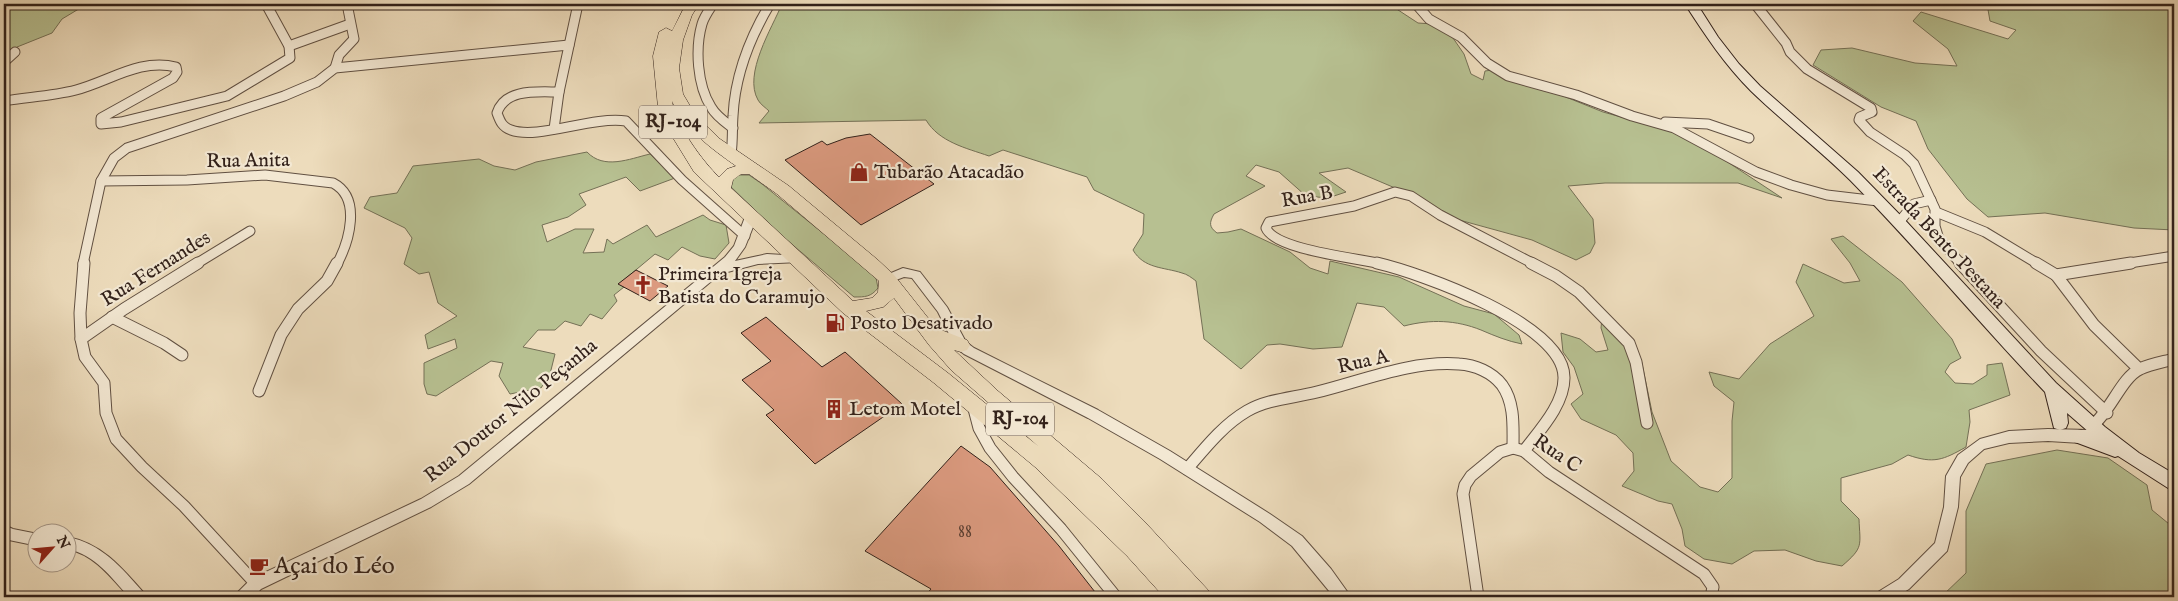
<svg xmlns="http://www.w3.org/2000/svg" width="2178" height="601" font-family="'IM FELL English',serif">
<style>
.green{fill:#b7c091;stroke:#747056}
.building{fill:#db9a7f;stroke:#32211a}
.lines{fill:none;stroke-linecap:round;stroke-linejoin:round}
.minor-far1-casing{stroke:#615042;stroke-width:11}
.minor-casing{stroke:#615042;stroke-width:13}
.tertiary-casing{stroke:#615042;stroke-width:2}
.secondary-casing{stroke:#32211a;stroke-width:2}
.trunk-casing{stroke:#32211a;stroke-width:1}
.minor-far1{stroke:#f3e8d3;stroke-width:9}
.minor{stroke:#f3e8d3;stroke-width:11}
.tertiary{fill:#f3e8d3;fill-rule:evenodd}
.secondary{fill:#f3e8d3;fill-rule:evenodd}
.trunk{fill:#eddcbc;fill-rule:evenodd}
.labels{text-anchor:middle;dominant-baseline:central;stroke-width:4.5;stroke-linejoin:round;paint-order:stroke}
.number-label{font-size:18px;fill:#5c3f33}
.shield{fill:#f3e8d3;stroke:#6c5d52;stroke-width:1}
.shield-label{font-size:19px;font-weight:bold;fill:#32211a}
.street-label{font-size:20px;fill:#32211a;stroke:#f3e8d3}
.poi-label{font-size:20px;fill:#32211a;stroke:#f3e8d3;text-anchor:start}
.near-poi-label{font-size:24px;fill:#32211a;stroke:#f3e8d3;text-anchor:start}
</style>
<rect width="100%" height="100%" fill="#eddcbc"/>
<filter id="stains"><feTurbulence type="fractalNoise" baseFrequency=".004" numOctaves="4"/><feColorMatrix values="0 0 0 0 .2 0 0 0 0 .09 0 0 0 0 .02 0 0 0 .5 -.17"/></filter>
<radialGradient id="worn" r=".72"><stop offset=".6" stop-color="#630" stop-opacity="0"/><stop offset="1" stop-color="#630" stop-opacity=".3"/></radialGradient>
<g class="green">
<polygon points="4,4 87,4 62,19 52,33 17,47 11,54 4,57"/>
<path d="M782 4H1389L1418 23 1433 24 1453 38 1464 54 1471 74 1483 80 1485 71 1492 70 1523 85 1551 91 1603 112 1676 132 1720 157 1782 198 1738 183H1605L1568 186 1593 219 1595 243 1590 253 1576 260 1532 240 1452 218 1421 199 1348 168 1319 173 1346 192 1328 198 1306 196 1279 172 1256 165 1246 176 1265 186 1214 214C1209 223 1209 227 1217 233L1228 232 1241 229 1290 252 1310 268 1328 274 1330 261 1399 277 1464 306 1494 314 1519 335 1522 344C1507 341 1495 336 1481 330 1456 320 1431 319 1404 326L1384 307 1357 303 1342 347 1313 349 1280 344 1267 345 1241 369 1204 339 1196 281C1192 278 1187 274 1182 273 1164 267 1144 269 1133 250L1143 234 1144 214 1094 190 1087 177 1003 150 989 156C966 148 939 142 926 120L759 123 769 111C766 108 760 104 758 100 743 74 772 28 782 4Z"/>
<polygon points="1987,4 2174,4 2174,230 2134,228 2045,213 1988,217 1967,199 1928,149 1916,121 1881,107 1813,65 1821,50 1852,48 1915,63 1957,66 1948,49 1913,21 1921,12 2008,39 2016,30 1990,21"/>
<path d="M587 152C604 170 629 159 650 154L675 178 640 191 626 177 579 194 586 205 568 217 542 225 547 242 575 229H594L583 253 604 252 607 239 613 244 647 225 656 237 703 215 710 220 726 225 729 243 715 259 700 256 682 247 668 260 655 254 619 284 624 287 614 295 617 301 602 319 590 314 581 326 565 321 555 330H538L523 347 555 354 550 374 541 388 510 394 499 376 503 363 491 361 436 396 427 394 424 384V363L457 348 455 339 428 349 425 335 457 316 438 303 429 272 419 274 404 264 412 238 405 228 364 208 370 197 397 193 413 166 479 159 494 166 515 170 536 162Z"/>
<path d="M739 175H749L762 184 865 267 876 278 878 288C871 297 865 297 854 297L781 235 730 186 733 177Z"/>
<path d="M1843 236 1902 282 1952 339 1961 358 1950 364 1945 372 1955 383 1973 384 1987 375V365L2002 363 2010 395 1969 410 1970 422 1966 447C1943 460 1934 464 1908 455L1892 464 1841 478V501L1859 519C1860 546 1864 547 1842 566L1816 561 1785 550 1754 551 1732 564 1704 559 1685 546 1682 529 1672 504 1658 501 1622 486 1634 471 1633 453 1616 435 1581 419 1571 404 1583 394 1574 367 1563 352 1561 333 1580 339 1596 352 1608 350 1601 328 1602 317 1641 359 1652 412 1671 461 1700 487 1718 492 1732 478V421L1734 402 1714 386 1709 372 1739 379 1770 344 1814 316 1796 282 1803 264 1844 283 1860 281 1850 263 1831 239Z"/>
<polygon points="2057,450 2108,458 2147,485 2152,510 2174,528 2174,597 1941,597 1966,573 1966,511 1986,464"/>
</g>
<g class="building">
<polygon points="870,134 934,184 861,225 785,160 822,141 827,145 846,138"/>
<polygon points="636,270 668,286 650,301 618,284"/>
<polygon points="766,317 822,367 845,352 902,404 815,464 766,415 774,410 742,380 771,361 741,333"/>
<polygon points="961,446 990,467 1059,546 1095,592 1085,597 1006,597 1001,594 998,597 924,597 931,589 865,551"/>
</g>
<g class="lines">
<g class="minor-far1-casing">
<g id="minor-far1">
<path d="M713 4C709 10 704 17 702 24 695 48 697 85 711 107 716 116 725 122 733 128"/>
<polyline points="1416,4 1429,19 1461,37 1487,63 1508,76 1576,95 1632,116 1674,128 1756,172 1791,185 1827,195 1878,201"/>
<polyline points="1755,4 1786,43 1790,52 1807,69 1871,108 1872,112 1860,117 1859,120 1870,132 1905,155 1914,164 1935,209 1935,226 1939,239 1961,264"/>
<polyline points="289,46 350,24"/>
<polyline points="4,62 15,52"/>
<polyline points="335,68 339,55 354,39 347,4"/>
<path d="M559 92C538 92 505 88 497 113 500 121 502 127 511 130 538 140 591 116 626 121L682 180 745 236"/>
<path d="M4 101C28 97 53 96 76 90 110 81 140 58 176 67L177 72 173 78 101 118V124L121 122 227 96 290 58 289 46 266 4"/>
<polyline points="1665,122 1708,124 1749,138"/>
<polyline points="554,129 559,92 578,4"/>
<path d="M731 154C733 141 732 129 733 116 735 75 749 39 770 4"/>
<path d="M101 181 187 180 265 175 333 183C362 198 349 242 337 264"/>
<polyline points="1936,212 1985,232 2038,264"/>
<polyline points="1899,222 1914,204 1931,200"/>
<polyline points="83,264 101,181 114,158 127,148 284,96 317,82 335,68 569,45"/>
<polyline points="196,264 250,231"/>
<path d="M1382 264C1357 258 1275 250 1266 228L1269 222 1354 206 1395 192 1411 196 1440 215 1534 264"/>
<polyline points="2123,264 2174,256"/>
</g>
</g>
<g class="minor-casing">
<g id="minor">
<polyline points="84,263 80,313 81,339 85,357 104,383 106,413 116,439 142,467 184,506 256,584"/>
<path d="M1377 263C1420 273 1565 324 1564 378 1564 405 1539 431 1524 451"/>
<polyline points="1531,263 1556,276 1579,292 1629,343 1636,362 1647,423"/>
<polyline points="1960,263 2041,351 2107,413"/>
<polyline points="2036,263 2056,275 2131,263"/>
<polyline points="2056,275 2094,325 2139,369"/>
<polyline points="112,317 164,343 182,355"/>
<polyline points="81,339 124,309 198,263"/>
<polyline points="259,391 281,335 298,309 327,281 337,263"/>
<polyline points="973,405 979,428 990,448 1013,477 1061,529 1116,597"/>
<path d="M2092 426C2110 412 2122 377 2140 369 2150 364 2163 362 2174 359"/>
<path d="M1187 469C1205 448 1223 425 1247 411 1268 399 1293 398 1317 392 1362 381 1412 360 1459 364 1475 365 1492 372 1502 385 1515 403 1513 427 1513 448"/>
<polyline points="1478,597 1463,494 1465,485 1471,476 1500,452 1513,448 1524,451 1549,472 1704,574 1713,587 1711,597"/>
</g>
</g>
<g class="tertiary-casing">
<g id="tertiary">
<polygon points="751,213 757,217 745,247 735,261 767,254 800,256 802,259 800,262 758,264 720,274 469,484 431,507 261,589 253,597 235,597 238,592 251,579 421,499 459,476 725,257 734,246 745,217"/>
<polygon points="903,268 920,272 947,307 966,342 974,348 1098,410 1170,451 1270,514 1302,536 1331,569 1351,597 1334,597 1292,546 1260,522 1160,459 1088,418 964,354 956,348 938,312 912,278 904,277 888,283 884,282 882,279 884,276"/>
<polygon points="2048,429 2089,430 2094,432 2096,436 2094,440 2081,443 2048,441 2009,443 1984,449 1968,463 1960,477 1958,507 1947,551 1909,589 1896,597 1875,597 1878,592 1899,579 1935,543 1944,507 1946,476 1958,455 1980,439 2009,431"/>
<polygon points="4,525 13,529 38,534 38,546 4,539"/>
<path d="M68 537C102 544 121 567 143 592L146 597H129C111 577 95 555 68 549Z"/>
</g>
</g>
<g class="secondary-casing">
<path id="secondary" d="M1685 4H1697L1718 37 1739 64 1760 86 1858 172 1904 219 2056 383 2105 427 2139 453 2174 474V490L2168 488 2118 456 2115 457 2075 442 2073 437 2075 432 2081 430 2090 433 2067 413 2068 423 2066 428 2060 430 2054 428 2045 392C1979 323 1918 249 1850 180 1819 149 1783 122 1751 91 1725 65 1705 35 1685 4Z"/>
</g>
<g class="trunk-casing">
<path id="trunk" d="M686 4H699L692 15 683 40 679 68 683 94 696 116 720 139 789 186 878 260 894 275 936 328 967 340 970 345 967 350 961 352 954 350 998 391 1102 479 1143 520 1208 590 1211 597H1164L1127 556 1035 467 934 383 843 313 694 172 670 133 658 107 653 56 659 32 666 28 672 31ZM672 101C684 129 712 149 736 166L727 169 719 177C703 162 675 124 672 101ZM741 174H749L777 194 879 281 878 292 872 298 853 301 731 188 733 180ZM894 298 929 345 951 370 1038 446 948 373 866 311 883 307Z"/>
</g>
<use href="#minor-far1" class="minor-far1"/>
<use href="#minor" class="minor"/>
<use href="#tertiary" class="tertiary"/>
<use href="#secondary" class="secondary"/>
<use href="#trunk" class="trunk"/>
</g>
<defs>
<g id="shop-bare" transform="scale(1.5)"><path d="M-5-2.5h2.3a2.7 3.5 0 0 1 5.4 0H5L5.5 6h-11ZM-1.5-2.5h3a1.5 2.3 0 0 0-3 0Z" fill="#8f2418" stroke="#f3e8d3" stroke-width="2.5" paint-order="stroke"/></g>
<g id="church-bare" transform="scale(1.5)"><path d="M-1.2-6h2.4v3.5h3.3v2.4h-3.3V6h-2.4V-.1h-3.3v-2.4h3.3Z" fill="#8f2418" stroke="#f3e8d3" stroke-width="2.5" paint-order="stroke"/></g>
<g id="fuel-bare" transform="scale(1.5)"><path d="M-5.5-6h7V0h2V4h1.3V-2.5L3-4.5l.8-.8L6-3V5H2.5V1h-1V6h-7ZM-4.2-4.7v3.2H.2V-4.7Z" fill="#8f2418" stroke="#f3e8d3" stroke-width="2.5" paint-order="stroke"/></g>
<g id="building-bare" transform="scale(1.5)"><path d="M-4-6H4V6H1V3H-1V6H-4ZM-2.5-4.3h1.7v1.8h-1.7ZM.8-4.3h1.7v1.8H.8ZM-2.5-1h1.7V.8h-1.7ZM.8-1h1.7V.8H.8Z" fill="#8f2418" stroke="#f3e8d3" stroke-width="2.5" paint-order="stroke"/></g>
<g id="cafe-bare" transform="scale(1.5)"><path d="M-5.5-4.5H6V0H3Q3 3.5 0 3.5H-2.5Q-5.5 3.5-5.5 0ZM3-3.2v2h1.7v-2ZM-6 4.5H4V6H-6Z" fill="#8f2418" stroke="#f3e8d3" stroke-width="2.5" paint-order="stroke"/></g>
</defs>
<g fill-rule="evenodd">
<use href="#shop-bare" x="859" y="172"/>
<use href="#church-bare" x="643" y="285"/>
<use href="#fuel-bare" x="835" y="323"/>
<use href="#building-bare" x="834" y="409"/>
<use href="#cafe-bare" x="259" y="566"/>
</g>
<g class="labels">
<g class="number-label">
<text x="965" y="532">88</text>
</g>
<g class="shield">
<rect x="639" y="105.5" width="68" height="33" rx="4"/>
<rect x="986" y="402.5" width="68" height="33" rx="4"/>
</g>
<g class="shield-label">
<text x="673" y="122">RJ-104</text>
<text x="1020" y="419">RJ-104</text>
</g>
<g class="street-label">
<text transform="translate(248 161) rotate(-1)">Rua Anita</text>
<text transform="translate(1307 197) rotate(-10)">Rua B</text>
<text transform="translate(1939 238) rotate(47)">Estrada Bento Pestana</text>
<text transform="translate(156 269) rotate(-32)">Rua Fernandes</text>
<text transform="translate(1363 362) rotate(-13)">Rua A</text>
<text transform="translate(511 411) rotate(-39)">Rua Doutor Nilo Peçanha</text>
<text transform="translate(1557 454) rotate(34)">Rua C</text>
</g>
<g class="poi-label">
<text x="874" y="172">Tubarão Atacadão</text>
<text x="658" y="274">Primeira Igreja<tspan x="658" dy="23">Batista do Caramujo</tspan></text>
<text x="850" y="323">Posto Desativado</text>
<text x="849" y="409">Letom Motel</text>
</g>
<g class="near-poi-label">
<text x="274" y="566">Açai do Léo</text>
</g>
</g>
<rect width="2178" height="601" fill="none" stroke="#eddcbc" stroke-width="20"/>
<rect x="5" y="5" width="2168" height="591" fill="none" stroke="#32211a" stroke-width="2.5"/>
<rect x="10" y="10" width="2158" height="581" fill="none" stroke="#32211a"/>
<g transform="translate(52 548) rotate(63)"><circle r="24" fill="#f3e8d3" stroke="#a69889"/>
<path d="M0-4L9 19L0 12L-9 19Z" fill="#8f2418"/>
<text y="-8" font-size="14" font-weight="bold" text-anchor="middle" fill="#32211a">N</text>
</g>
<rect width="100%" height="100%" filter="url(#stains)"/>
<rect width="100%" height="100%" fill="url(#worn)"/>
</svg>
